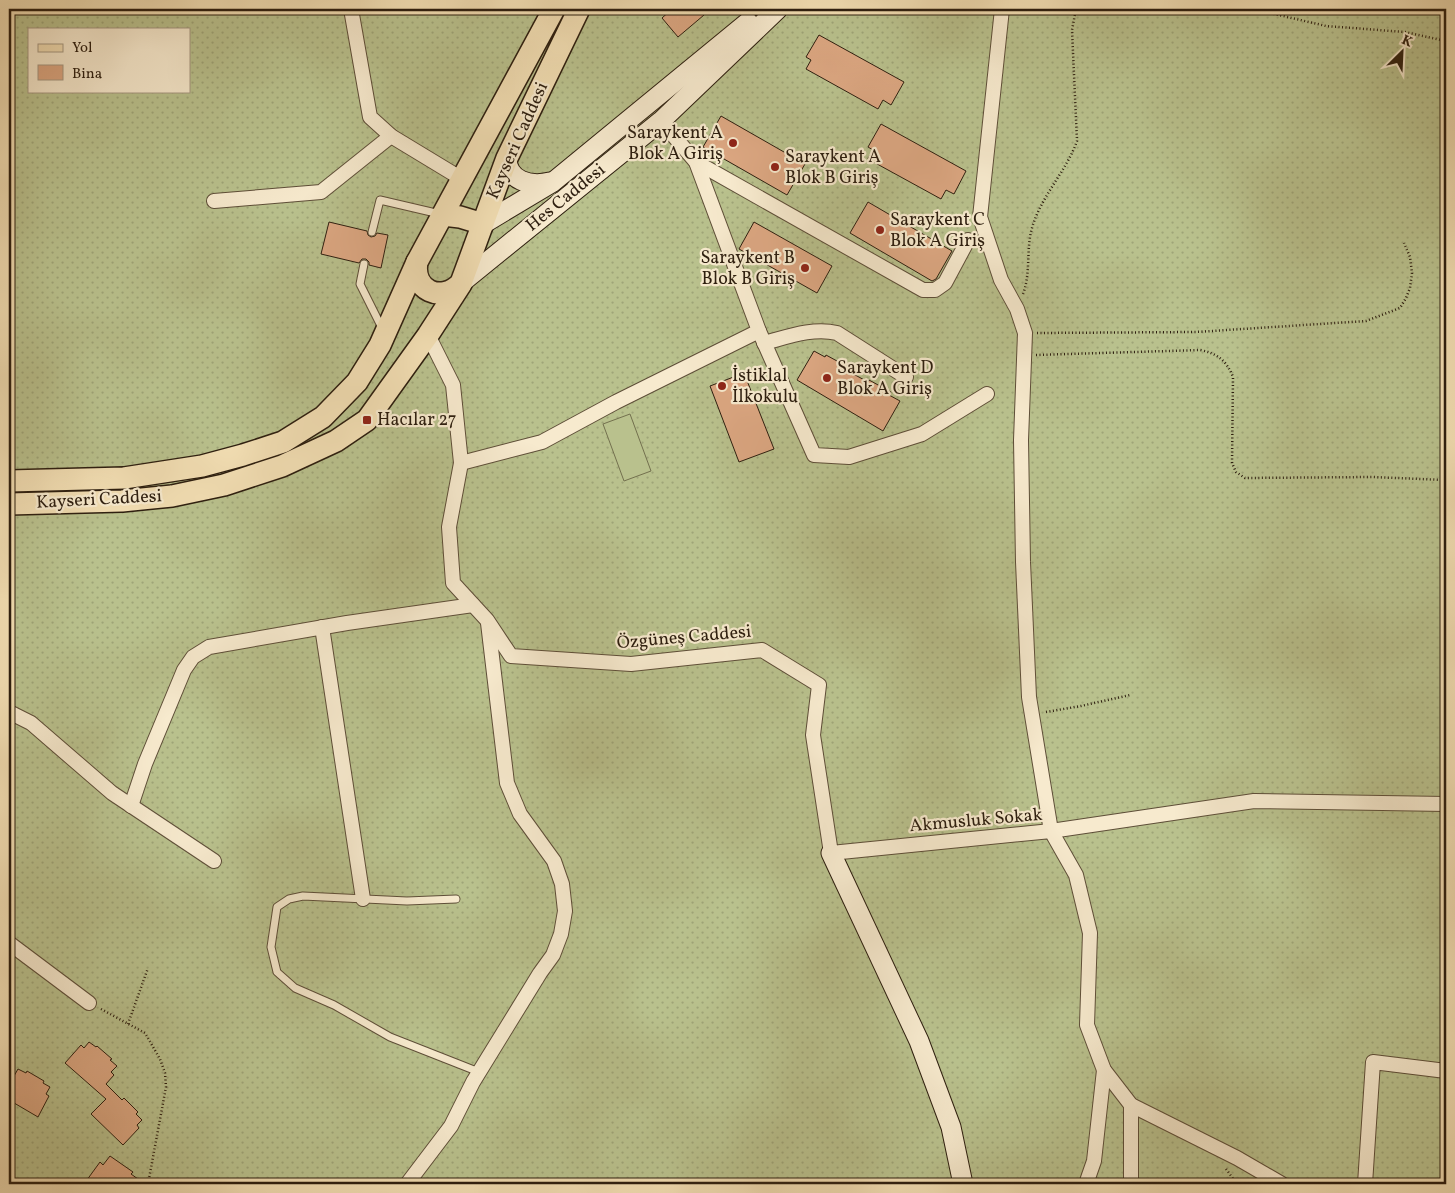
<svg xmlns="http://www.w3.org/2000/svg" width="1455" height="1193" font-family="Vollkorn,serif">
<style>
.grass{fill:url(#grass-dots);stroke:#73704e;fill-rule:evenodd}
.park{fill:#b9c18d;stroke:#73704e}
.building{fill:#dca782;stroke:#2d1e0f}
.lines{fill:none;stroke-linecap:round;stroke-linejoin:round}
.lane-casing{stroke:#5e4e38;stroke-width:9}
.street-casing{stroke:#5e4e38;stroke-width:16}
.secondary-casing{stroke:#2d1e0f;stroke-width:21}
.primary-casing{stroke:#2d1e0f;stroke-width:24}
.path{stroke:#2d1e0f;stroke-width:2.5;stroke-dasharray:1 2.5;stroke-linecap:butt}
.lane{stroke:#f7eace;stroke-width:7}
.street{stroke:#f7eace;stroke-width:14}
.secondary{stroke:#f7eace;stroke-width:19}
.primary{stroke:#f2deb3;stroke-width:21}
.poi-dot{fill:#8f2418;stroke:#f7eace;stroke-width:2}
.labels{text-anchor:middle;dominant-baseline:central;stroke-width:4.5;stroke-linejoin:round;paint-order:stroke}
.poi-label{font-size:18px;fill:#2d1e0f;stroke:#f7eace;text-anchor:start}
.street-label{font-size:18px;fill:#2d1e0f;stroke:#f7eace}
</style>
<defs>
<pattern id="grass-dots" width="8" height="8" patternUnits="userSpaceOnUse" patternTransform="scale(1.25)"><rect width="8" height="8" fill="#b9c18d"/><path d="M2 2h.1M6 6h.1" fill="none" stroke="#9fa578" stroke-width="1.8" stroke-linecap="round"/></pattern>
</defs>
<rect width="100%" height="100%" fill="#f2deb3"/>
<filter id="stains"><feTurbulence type="fractalNoise" baseFrequency=".004" numOctaves="4"/><feColorMatrix values="0 0 0 0 .2 0 0 0 0 .09 0 0 0 0 .02 0 0 0 .5 -.17"/></filter>
<radialGradient id="worn" r=".72"><stop offset=".6" stop-color="#630" stop-opacity="0"/><stop offset="1" stop-color="#630" stop-opacity=".3"/></radialGradient>
<path class="grass" d="M9 9H1446V1184H9ZM29 29H189V91H29Z"/>
<polygon class="park" points="630,414 651,471 624,481 603,424"/>
<g class="building">
<polygon points="672,9 699,9 704,15 678,37 662,18"/>
<polygon points="819,35 904,82 891,105 883,100 878,109 806,69 811,60 806,57"/>
<polygon points="721,116 805,164 787,195 703,147"/>
<polygon points="881,124 966,171 954,194 946,190 941,199 868,159 873,150 868,147"/>
<polygon points="868,202 952,251 936,279 932,281 850,233"/>
<polygon points="329,222 367,231 368,235 371,237 375,236 377,233 388,235 381,268 369,265 369,262 366,259 362,259 359,263 321,254"/>
<polygon points="754,222 832,266 817,293 739,249"/>
<polygon points="814,351 825,357 826,355 848,367 846,370 868,382 869,380 891,392 889,395 900,401 883,431 797,380"/>
<polygon points="744,373 774,449 739,462 710,386"/>
<polygon points="89,1042 96,1047 97,1046 112,1059 110,1060 117,1066 111,1072 114,1075 106,1084 122,1100 124,1098 138,1112 136,1114 142,1120 137,1125 139,1128 123,1145 91,1114 106,1099 65,1063 81,1045 84,1048"/>
<polygon points="18,1069 26,1073 27,1071 44,1081 43,1083 50,1087 46,1094 49,1096 38,1117 9,1100 9,1073 14,1076"/>
<polygon points="110,1156 133,1172 131,1174 145,1184 84,1184 100,1162 103,1165"/>
</g>
<g class="lines">
<g class="lane-casing">
<g id="lane">
<polyline points="372,232 380,200 440,214"/>
<polyline points="364,264 360,284 383,330"/>
<polyline points="456,899 407,901 303,896 289,899 277,907 271,947 277,972 295,988 334,1005 390,1037 479,1072"/>
</g>
</g>
<g class="street-casing">
<g id="street">
<polyline points="351,9 370,117 391,136 462,179"/>
<polyline points="1002,9 980,217 1001,280 1017,309 1025,333 1021,440 1023,562 1029,697 1051,831 1254,801 1446,804"/>
<polyline points="696,162 923,290 935,290 945,283 968,240"/>
<polyline points="214,201 321,192 391,136"/>
<polyline points="759,331 814,455 849,457 922,434 987,394"/>
<polyline points="428,335 453,385 461,463 449,527 453,583 487,620 511,656 631,664 762,650 819,685 813,735 831,853 1051,831 1076,875 1090,933 1087,1025 1104,1070 1131,1105 1237,1158 1282,1184"/>
<path d="M764 343C787 337 813 327 837 333L906 377"/>
<polyline points="461,463 542,442 616,402 759,331 696,162 661,121"/>
<polyline points="322,627 363,899"/>
<polyline points="9,712 31,723 112,793 214,861"/>
<polyline points="131,806 145,764 184,670 193,657 209,647 347,623 473,605"/>
<polyline points="9,943 89,1003"/>
<polyline points="407,1184 451,1126 473,1082 540,973 553,955 561,934 565,911 562,884 554,861 520,814 507,783 488,623"/>
<polyline points="1086,1184 1094,1161 1104,1070"/>
<polyline points="1131,1184 1131,1105"/>
<polyline points="1365,1184 1373,1062 1446,1071"/>
</g>
</g>
<g class="secondary-casing">
<g id="secondary">
<path d="M507 158C507 181 531 187 550 182"/>
<polyline points="483,224 553,182 748,22"/>
<polyline points="461,283 661,121 778,9"/>
<polyline points="831,853 919,1041 951,1127 963,1184"/>
</g>
</g>
<g class="primary-casing">
<g id="primary">
<path d="M554 9 417 262C412 290 441 304 461 283L507 158 579 9"/>
<polyline points="443,215 460,217 483,224"/>
<polyline points="9,481 124,478 202,466 243,455 283,442 323,417 357,382 380,345 417,262"/>
<polyline points="9,504 122,501 172,496 224,485 282,466 336,441 367,420 428,335 461,284"/>
</g>
</g>
<g class="path">
<polyline points="1253,9 1326,26 1405,32 1446,41"/>
<path d="M1023 294C1031 273 1026 248 1032 228 1041 196 1066 172 1077 141L1072 30 1076 9"/>
<polyline points="1037,333 1196,332 1366,321 1400,308 1406,298 1410,288 1412,273 1410,257 1404,243"/>
<path d="M1036 355 1200 350C1217 353 1227 361 1233 377L1232 463 1236 472 1245 478 1372 477 1445 480"/>
<polyline points="1046,712 1081,706 1130,695"/>
<polyline points="101,1009 145,1033 160,1059 165,1073 166,1087 148,1184"/>
<polyline points="128,1024 148,968"/>
<polyline points="1226,1169 1237,1184"/>
</g>
<use href="#lane" class="lane"/>
<use href="#street" class="street"/>
<use href="#secondary" class="secondary"/>
<use href="#primary" class="primary"/>
</g>
<g class="poi-dot">
<circle cx="733" cy="143" r="5"/>
<circle cx="775" cy="167" r="5"/>
<circle cx="880" cy="230" r="5"/>
<circle cx="805" cy="268" r="5"/>
<circle cx="827" cy="378" r="5"/>
<circle cx="722" cy="386" r="5"/>
<rect x="362" y="415" width="10" height="10" rx="2.5"/>
</g>
<g class="labels">
<g class="poi-label">
<text x="723" y="133" text-anchor="end">Saraykent A<tspan x="723" dy="21">Blok A Giriş</tspan></text>
<text x="785" y="157">Saraykent A<tspan x="785" dy="21">Blok B Giriş</tspan></text>
<text x="890" y="220">Saraykent C<tspan x="890" dy="21">Blok A Giriş</tspan></text>
<text x="795" y="258" text-anchor="end">Saraykent B<tspan x="795" dy="21">Blok B Giriş</tspan></text>
<text x="837" y="368">Saraykent D<tspan x="837" dy="21">Blok A Giriş</tspan></text>
<text x="732" y="376">İstiklal<tspan x="732" dy="21">İlkokulu</tspan></text>
<text x="377" y="420">Hacılar 27</text>
</g>
<g class="street-label">
<text transform="translate(518 141) rotate(-66)">Kayseri Caddesi</text>
<text transform="translate(566 198) rotate(-39)">Hes Caddesi</text>
<text transform="translate(99 500) rotate(-3)">Kayseri Caddesi</text>
<text transform="translate(684 638) rotate(-5)">Özgüneş Caddesi</text>
<text transform="translate(976 821) rotate(-5)">Akmusluk Sokak</text>
</g>
</g>
<rect width="1455" height="1193" fill="none" stroke="#f2deb3" stroke-width="30"/>
<rect x="10" y="10" width="1435" height="1173" fill="none" stroke="#2d1e0f" stroke-width="2.5"/>
<rect x="15" y="15" width="1425" height="1163" fill="none" stroke="#2d1e0f"/>
<rect x="28" y="28" width="162" height="65" fill="#f7eace" stroke="#a69882"/>
<rect x="38" y="44" width="25" height="8" fill="#f2deb3" stroke="#a69882"/>
<text x="72" y="52" font-size="15" fill="#2d1e0f">Yol</text>
<rect x="38" y="65" width="25" height="15" fill="#dca782" stroke="#a69882"/>
<text x="72" y="78" font-size="15" fill="#2d1e0f">Bina</text>
<g transform="translate(1402 52) rotate(24)" stroke="#f7eace" stroke-width="4" paint-order="stroke">
<path d="M0-4L9 19L0 12L-9 19Z" fill="#2d1e0f"/>
<text y="-8" font-size="14" font-weight="bold" text-anchor="middle" fill="#2d1e0f">K</text>
</g>
<rect width="100%" height="100%" filter="url(#stains)"/>
<rect width="100%" height="100%" fill="url(#worn)"/>
</svg>
